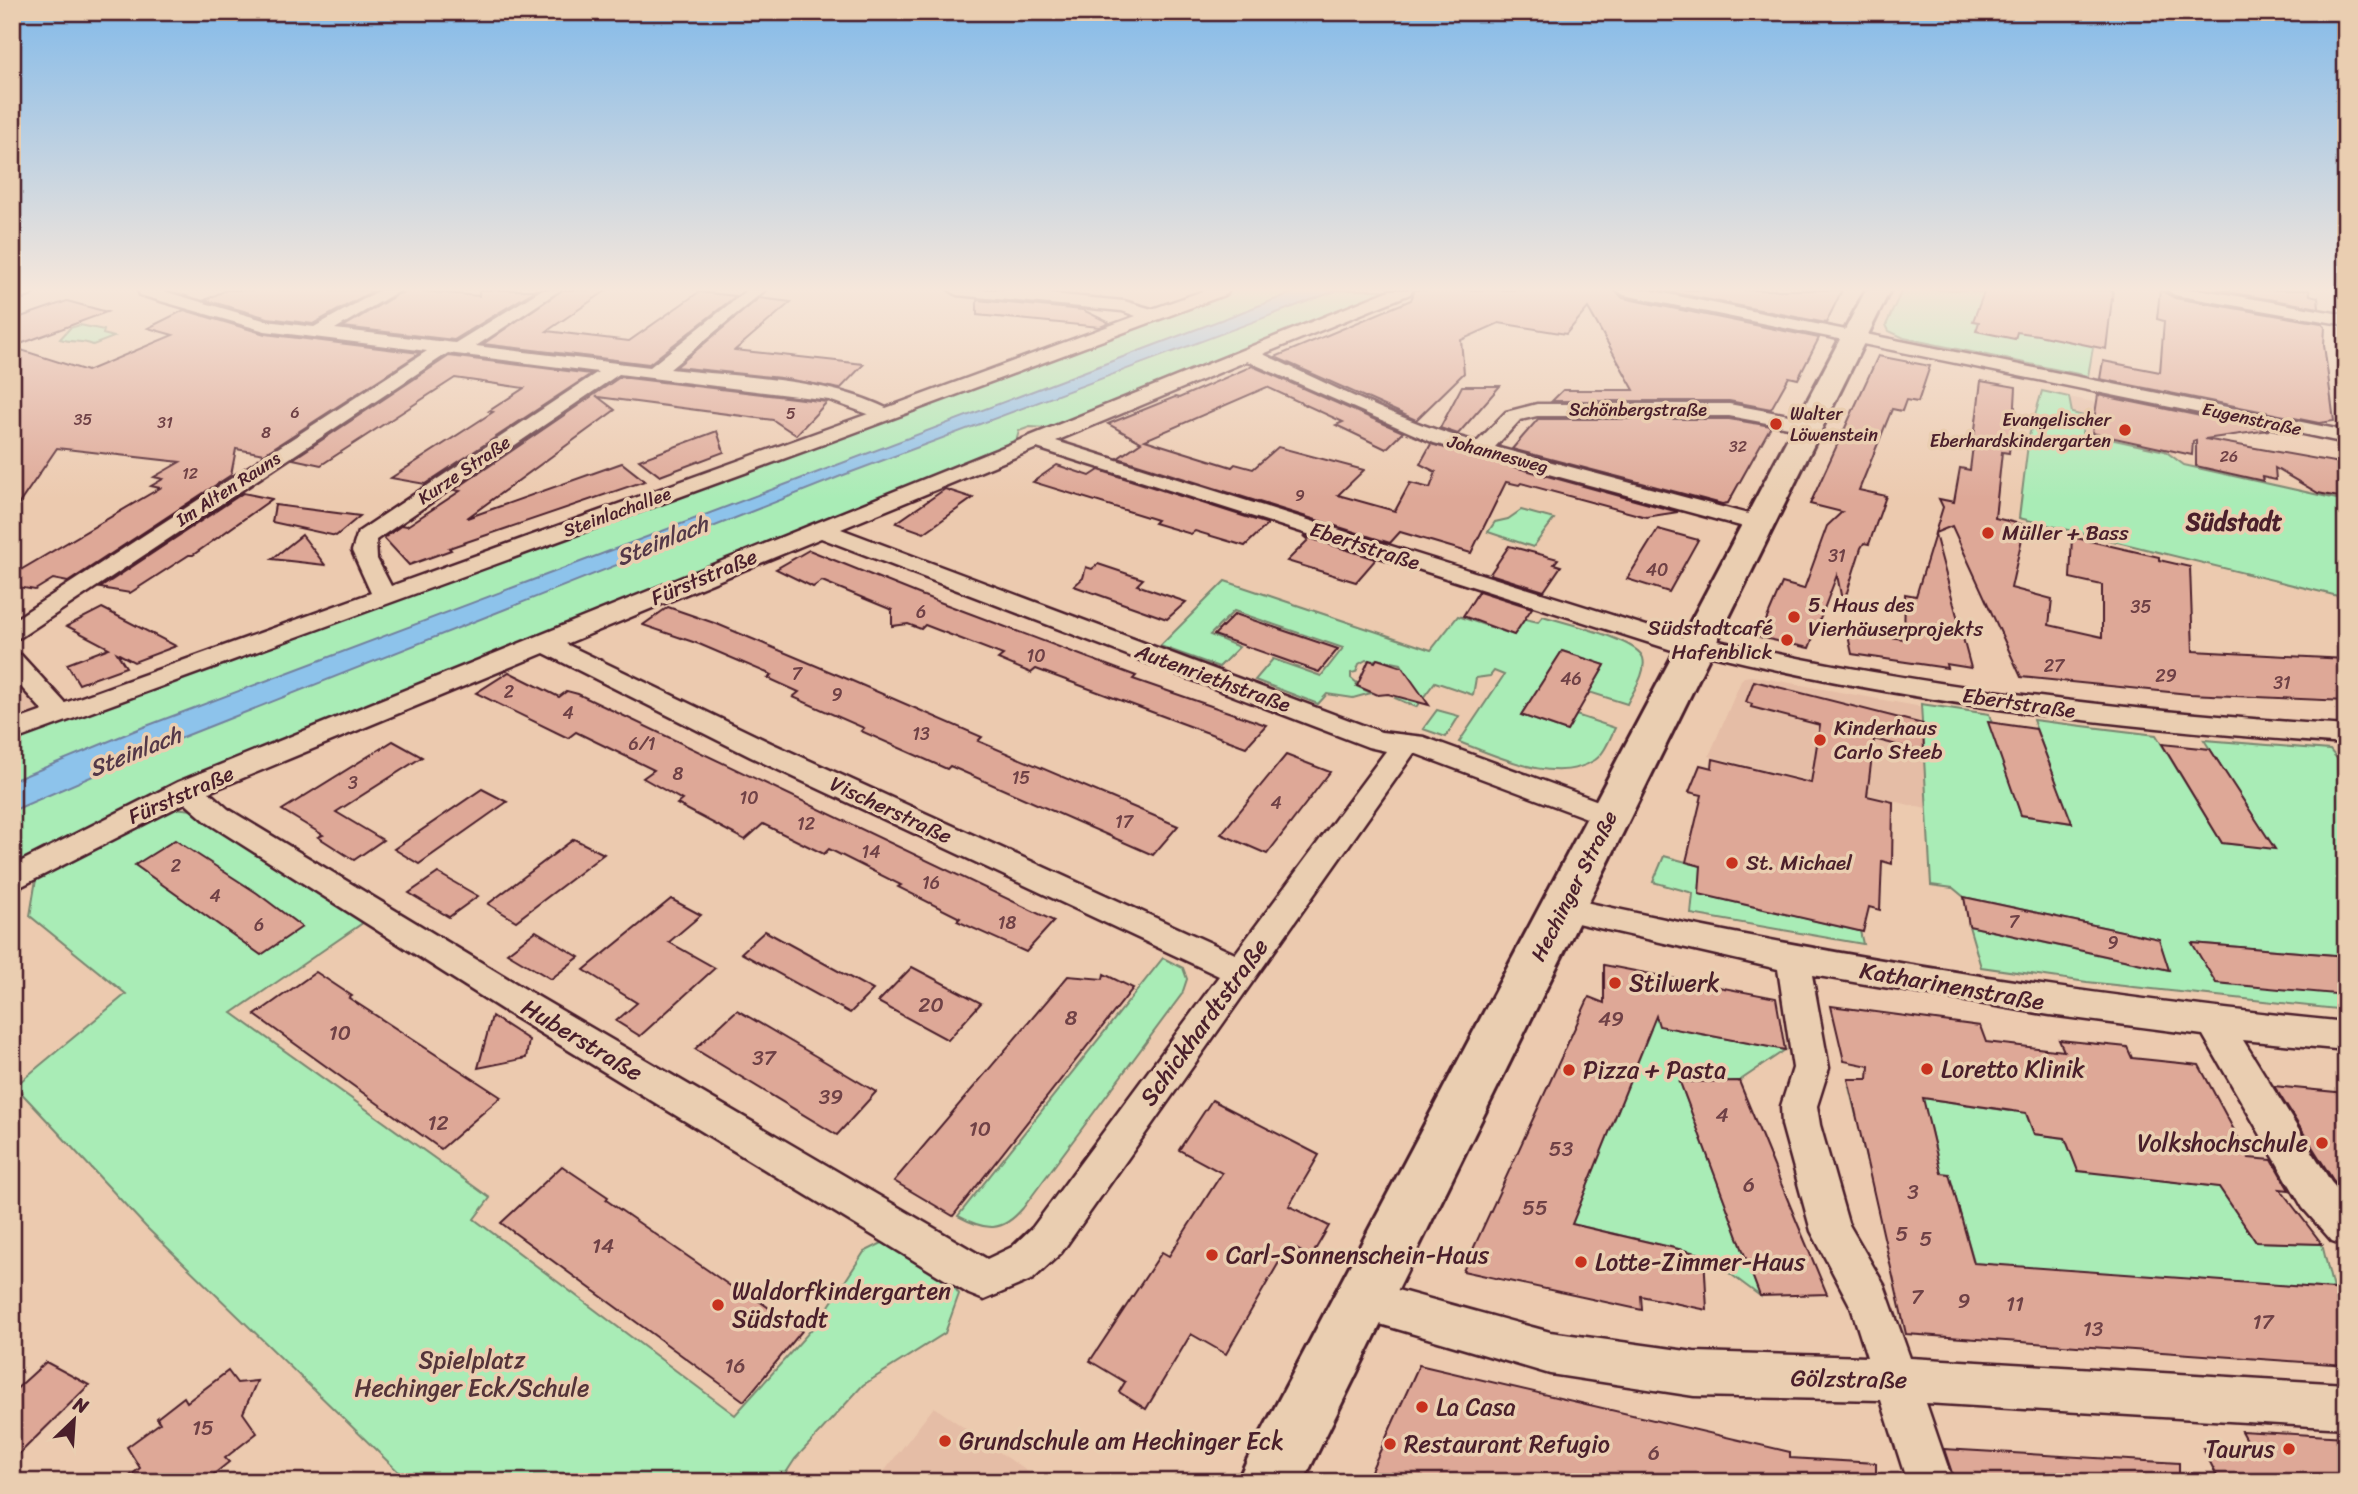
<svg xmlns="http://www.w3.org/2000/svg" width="2358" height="1494" font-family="Sriracha,sans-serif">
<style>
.built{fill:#e5bda6}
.green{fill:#a9ecb6;stroke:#7a8670;stroke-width:2}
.water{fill:#8dc3eb;stroke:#72819e;stroke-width:2}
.building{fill:#dea897;stroke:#4a1f2b;stroke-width:2}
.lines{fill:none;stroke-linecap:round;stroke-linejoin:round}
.street-casing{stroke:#4a1f2b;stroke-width:5}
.secondary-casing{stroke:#4a1f2b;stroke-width:6}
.street{fill:#eaceb1;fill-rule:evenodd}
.secondary{fill:#eaceb1;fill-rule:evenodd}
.poi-dot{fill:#c8321e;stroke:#eaceb1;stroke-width:2.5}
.labels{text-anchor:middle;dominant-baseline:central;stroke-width:7;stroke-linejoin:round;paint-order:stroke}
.far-number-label{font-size:16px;fill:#6f4146}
.far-street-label{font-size:18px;fill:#4a1f2b;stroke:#eaceb1}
.far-poi-label{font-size:18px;fill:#4a1f2b;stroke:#eaceb1;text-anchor:start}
.number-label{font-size:18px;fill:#6f4146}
.poi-label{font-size:21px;fill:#4a1f2b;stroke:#eaceb1;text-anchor:start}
.street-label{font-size:21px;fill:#4a1f2b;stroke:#eaceb1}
.near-number-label{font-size:21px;fill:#6f4146}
.water-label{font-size:23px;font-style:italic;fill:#543848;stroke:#eaceb1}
.quarter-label{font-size:24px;font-weight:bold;fill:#4a1f2b;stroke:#eaceb1}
.near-poi-label{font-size:24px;fill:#4a1f2b;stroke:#eaceb1;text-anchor:start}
.near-street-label{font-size:24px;fill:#4a1f2b;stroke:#eaceb1}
.near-park-label{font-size:24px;fill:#543439;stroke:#eaceb1}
</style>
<rect width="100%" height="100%" fill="#eccaaf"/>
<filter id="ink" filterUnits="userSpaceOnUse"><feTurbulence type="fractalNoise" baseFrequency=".0143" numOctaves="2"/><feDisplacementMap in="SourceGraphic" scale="14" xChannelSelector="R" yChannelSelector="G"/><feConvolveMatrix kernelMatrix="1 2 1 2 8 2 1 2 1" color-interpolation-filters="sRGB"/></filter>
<g filter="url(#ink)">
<g class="built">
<polygon points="2069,397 2175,419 2173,462 2076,441"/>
<polygon points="12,661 61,715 12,732"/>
<polygon points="1752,676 1922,707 1926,809 1709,756 1741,681 1744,677"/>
<polygon points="934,1407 1031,1474 1027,1482 876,1482"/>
</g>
<g class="green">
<polygon points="1221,290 1403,290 1064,429 1030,427 1019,431 1014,449 188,789 12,880 12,732"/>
<polygon points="1902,290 1969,290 2098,319 2088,376 1904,338 1889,331 1886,325"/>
<path d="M80 325 104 330 103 334 114 337 93 345C82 340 72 343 60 339L70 328Z"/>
<polygon points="2042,391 2069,397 2072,413 2084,416 2082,433 2165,451 2184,465 2346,501 2346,598 2019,518 2029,436"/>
<polygon points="1521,510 1554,519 1533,547 1488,532 1495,522 1508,519"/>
<path d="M1225 581 1431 650 1458 616 1514 635 1525 619 1538 622 1543 616C1563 623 1637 639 1643 658 1647 673 1633 691 1627 704L1589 692 1605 665 1562 651 1521 715 1567 731 1576 715 1615 728C1610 738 1605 753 1595 760 1555 786 1498 756 1459 742L1504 675 1494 671 1490 676 1476 678 1473 695 1435 682 1416 707 1395 698 1406 683 1401 672 1405 671 1401 664 1377 659 1372 661 1366 660 1359 664 1356 672 1351 673V678L1357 683 1356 686 1371 693 1353 698 1327 694 1318 704 1255 680 1273 659 1321 676 1343 648 1234 611 1210 635 1239 647 1219 667 1160 646Z"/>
<polygon points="1921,704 1989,714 2021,815 2071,823 2033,720 2156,735 2222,843 2274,848 2204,740 2330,750 2346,769 2346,956 2193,943 2346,995 2346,1010 2087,982 1981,967 1969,926 2168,970 2159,939 1964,897 1953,888 1931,885"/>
<polygon points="1437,710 1459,716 1446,737 1423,729"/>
<polygon points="174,808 202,811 367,920 232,1013 490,1198 474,1219 735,1415 820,1320 864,1252 890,1239 936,1261 959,1294 945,1333 863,1385 795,1459 780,1482 409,1482 146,1227 15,1086 126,994 30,916 37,873"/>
<polygon points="1664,856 1701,866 1700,894 1860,931 1863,944 1691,914 1693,893 1653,882"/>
<path d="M1163 958 1183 968 1187 979 1182 994 1023 1208C1002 1233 986 1231 958 1216Z"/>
<polygon points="1646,1015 1685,1023 1686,1031 1785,1050 1739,1081 1680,1082 1760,1296 1705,1255 1572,1224 1651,1029"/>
<polygon points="1849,1087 2010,1111 2021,1101 2034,1134 2065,1138 2078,1170 2219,1187 2256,1242 2322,1244 2333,1289 1975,1265 1949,1175 1867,1163 1861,1137 1935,1148 1930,1127 1856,1115"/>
</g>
<polygon class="water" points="1300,290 1338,290 841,476 183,737 12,811 12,781 141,728"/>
<g class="building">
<polygon points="226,290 366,290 373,291 313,324 268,318 205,300"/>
<polygon points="411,290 479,296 479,290 536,290 454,340 343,327 398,294"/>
<polygon points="562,290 607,290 547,331 629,341 699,292 736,296 649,364 483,344"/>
<polygon points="1415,290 1614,290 1623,298 1819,338 1798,379 1789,377 1771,409 1729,401 1552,401 1563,390 1634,390 1588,308 1566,334 1499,323 1461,340 1464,373 1416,420 1275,357 1411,300"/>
<polygon points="1660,290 1842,290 1826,323"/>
<polygon points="1985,290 2113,290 2106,349 2038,335 2017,332 2015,339 1976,331 1979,322 1973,321"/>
<polygon points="2160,290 2175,298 2321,323 2325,327 2324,345 2334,421 2319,423 2100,379 2103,361 2160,372 2164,321 2157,319"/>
<polygon points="2217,290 2309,290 2310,295 2318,297 2319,308"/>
<polygon points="759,298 791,302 735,350 864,364 840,389 781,378 676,367"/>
<polygon points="977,300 1083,310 1110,323 1100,327 977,315"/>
<polygon points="67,301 107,312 12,347 12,320"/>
<polygon points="184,310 265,334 420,353 264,454 236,449 231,475 68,582 53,579 35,590 12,586 12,575 160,488 151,486 163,479 154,477 180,462 57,448 12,514 12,392 15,391 12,388 12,347 87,371 173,335 148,328"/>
<polygon points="449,356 591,374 425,484 391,478 493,412 489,411 524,388 455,378 321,465 293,459"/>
<polygon points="1878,356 1930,366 1918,402 1906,400 1902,411 1892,409 1859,490 1886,496 1869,544 1864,543 1861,548 1843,605 1837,575 1809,648 1759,637 1782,583 1804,589 1827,526 1842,512 1810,504"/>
<polygon points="1252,366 1403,432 1386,449 1336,425 1343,422 1267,387 1145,440 1232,467 1235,464 1253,469 1278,447 1364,470 1338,495 1395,511 1410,483 1430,488 1436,472 1420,464 1431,444 1678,512 1646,517 1521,483 1519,485 1506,482 1471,553 1400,532 1390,543 1118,458 1141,442 1108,424 1175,397 1179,398"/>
<polygon points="620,377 827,402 796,435 773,420 598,397 615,410 467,518 622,463 645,481 449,548 451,550 409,565 384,538 402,525 407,526 460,491 454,490"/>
<polygon points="1981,381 2016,387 2014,423 2012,423 2009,453 2002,452 1995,518 2025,525 2011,588 2052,599 2049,625 2102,637 2102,585 2070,578 2072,537 2159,557 2159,560 2190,567 2193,651 2346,659 2346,701 2189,694 2021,677 1952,526 1935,533 1943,507 1939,499 1954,502 1960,468 1970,470"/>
<polygon points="1462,386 1500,386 1458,434 1440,428"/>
<polygon points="2098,395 2269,430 2205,439 2340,463 2344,498 2318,493 2275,468 2276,480 2262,477 2263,481 2196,466 2196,440 2193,441 2192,455 2092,433"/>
<polygon points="1538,419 1729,419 1771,426 1728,503 1722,504 1512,449"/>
<polygon points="717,431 724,452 660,476 639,460"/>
<polygon points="1057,465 1090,476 1099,470 1268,524 1245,546 1195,531 1191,534 1154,523 1157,520 1033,482"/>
<polygon points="945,489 973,498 924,533 896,523"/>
<polygon points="243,493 272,499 193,555 189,555 130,593 100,588"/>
<polygon points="275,505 360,516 336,536 272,522"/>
<polygon points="1658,529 1698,540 1669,592 1627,579"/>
<polygon points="1935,534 1971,668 1946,664 1947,668 1852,654 1847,631 1904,639 1905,594 1916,596"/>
<polygon points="302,535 325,565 272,559"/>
<polygon points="1303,536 1376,559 1356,582 1287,561 1308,540"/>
<polygon points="1509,546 1558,559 1554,564 1561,566 1544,591 1490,574"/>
<polygon points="809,550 921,595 1136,676 1133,679 1266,725 1246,747 1036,669 1031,673 998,659 1003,655 925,625 921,629 908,624 892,626 892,610 822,581 813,587 776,569"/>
<polygon points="1098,564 1143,579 1137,585 1186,602 1167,619 1074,586 1083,578 1086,567 1092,569"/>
<polygon points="1479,591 1532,608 1514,635 1463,616"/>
<polygon points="668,607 717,624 850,680 982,737 978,741 1178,826 1153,855 950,766 947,769 861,731 864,728 793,697 799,692 768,678 772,675 699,644 643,625"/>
<polygon points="102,608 176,646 134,662 117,653 126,667 79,684 67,664 109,648 67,626"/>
<polygon points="1235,614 1338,649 1319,672 1214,635"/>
<polygon points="1562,651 1605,665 1567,731 1521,715"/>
<polygon points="1377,659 1402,667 1429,705 1388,694 1378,695 1357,686 1369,660 1375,662"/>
<polygon points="509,672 559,697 567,691 578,694 1054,921 1026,952 957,921 960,918 898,887 901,885 829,849 824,854 763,824 745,840 677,804 682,800 643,778 654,770 576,732 568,738 476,693"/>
<polygon points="1754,681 1923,724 1924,752 1874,739 1867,796 1893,802 1892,864 1882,861 1880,910 1869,907 1863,932 1699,894 1701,866 1686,862 1702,795 1689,792 1700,765 1712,768 1713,759 1811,783 1820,725 1751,707 1752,704 1746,702"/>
<polygon points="1988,722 2036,729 2072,823 2021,815"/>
<polygon points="393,741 422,757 336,812 383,840 354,860 318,837 323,835 282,810"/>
<polygon points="2162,744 2210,749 2275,849 2222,843"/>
<polygon points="1286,755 1330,772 1267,854 1221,834"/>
<polygon points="482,789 507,802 419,864 394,849"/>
<polygon points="574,839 604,854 516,921 488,904"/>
<polygon points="175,840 257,893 302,927 261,955 135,865"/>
<polygon points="438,873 457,884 478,896 449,917 409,893"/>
<polygon points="1964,897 2159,939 2169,970 1969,926"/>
<polygon points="671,899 701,915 669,942 715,968 640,1036 616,1021 637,1003 584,970"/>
<polygon points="536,931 579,957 551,979 507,953"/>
<polygon points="765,931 873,990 850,1013 741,953"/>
<polygon points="2192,943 2346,956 2346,995 2216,983"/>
<polygon points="1604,965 1776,998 1785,1050 1659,1026 1656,1016 1572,1224 1704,1255 1707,1310 1641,1296 1642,1310 1463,1271 1589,997 1604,1003"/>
<polygon points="912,967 981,1003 948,1040 878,1002"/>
<polygon points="316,972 352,996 349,998 501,1097 441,1149 255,1015"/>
<polygon points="1104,974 1133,988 953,1216 894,1181 1068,976 1103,979"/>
<polygon points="1831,1006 1980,1026 1986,1042 2064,1051 2059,1040 2127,1047 2132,1058 2199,1065 2249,1158 2272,1160 2289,1190 2280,1189 2322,1244 2256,1242 2219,1187 2078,1171 2065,1138 2034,1134 2026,1113 1923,1098 1941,1173 1949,1174 1974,1263 2346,1290 2346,1365 1906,1334 1848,1079 1868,1079 1869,1066 1844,1061"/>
<polygon points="737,1010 824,1061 876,1092 837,1135 695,1049"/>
<polygon points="492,1016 529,1040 526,1058 478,1068"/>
<polygon points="1739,1081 1796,1220 1827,1294 1760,1296 1680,1082"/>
<polygon points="2274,1086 2346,1093 2346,1195 2333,1180"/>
<polygon points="1212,1100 1319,1155 1289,1206 1329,1226 1311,1257 1289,1245 1226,1354 1191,1334 1146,1409 1119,1392 1125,1382 1090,1361 1162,1252 1169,1256 1222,1173 1179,1150"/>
<polygon points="562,1166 608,1197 606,1200 706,1269 746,1297 749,1294 802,1331 744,1401 501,1223"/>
<polygon points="46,1362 89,1385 12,1461 12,1393"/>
<polygon points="1419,1365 1790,1452 1790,1458 1876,1463 1876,1482 1366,1482"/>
<polygon points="228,1371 237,1383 257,1381 243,1413 257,1433 225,1458 229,1462 204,1482 122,1482 140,1468 127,1447 160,1423 157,1418 184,1397 187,1402"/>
<polygon points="2241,1431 2346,1437 2346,1482 2220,1482 2203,1448 2252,1451"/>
<polygon points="1944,1449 2179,1463 2179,1482 1955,1482"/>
</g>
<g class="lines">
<g class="street-casing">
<g id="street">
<path d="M138 290H160L267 321 314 327 380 290H400L335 329 455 343 541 290H560L476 346 650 367 747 290H765L670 369C737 377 826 378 886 408L1136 316 1122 311 957 295 949 290H1008L1124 301 1152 309 1206 290H1229L1227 294 813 448 12 741V722L43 711 12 677V653L21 655 65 703 371 593 352 551 358 532 598 372 448 353 21 637 12 639V621L427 351 265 331 140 295ZM619 374 829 400 868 414 391 586 377 559 376 540Z"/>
<path d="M1390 290H1412L1410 294 1263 354C1333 386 1403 423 1477 442L1506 412 1537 404H1729L1810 419 1817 421 1820 425 1817 429 1810 431 1729 416H1537L1520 420 1495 447 1767 519 1770 524 1767 529 1759 531 1434 443 1247 361 1056 441 1688 639 1697 636C1911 687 2127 711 2346 726V744C2129 729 1915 705 1704 653L1694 657 1037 448 841 529 1381 732 1424 737 1620 809 1625 816 1620 823 1610 826 1600 823 1414 753 1061 1253 1033 1279 984 1300 969 1294 506 1012 208 823 185 803 12 891V866L178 782ZM821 538 1368 747 1386 751 1235 954 771 743 566 644ZM544 653 751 757 1219 976 1033 1227 1012 1247 987 1259 530 992 228 809 209 792Z"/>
<polygon points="1616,290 1648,290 2346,431 2346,443 1624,295"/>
<polygon points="2167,290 2203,290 2346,315 2346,325 2175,295"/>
<path d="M1562 897C1821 955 2081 996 2346 1022V1050L2243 1040 2331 1182 2346 1199V1246L2332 1241 2303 1208 2203 1035 2050 1015 1812 975 1829 1068 1817 1106 1820 1125 1848 1223 1884 1285 1910 1358 2346 1384V1428L1926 1403 1953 1482H1907L1881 1400 1694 1396 1550 1374 1346 1314 1340 1300 1346 1286 1361 1280 1550 1332 1694 1352 1867 1357 1851 1307 1811 1231 1782 1125 1781 1106 1793 1068 1778 969 1551 917 1546 909 1551 901Z"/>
</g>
</g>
<g class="secondary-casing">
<g id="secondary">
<polygon points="12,290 34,290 30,295 12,300"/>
<polygon points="1866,290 1890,290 1303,1482 1237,1482 1247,1460"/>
</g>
</g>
<use href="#street" class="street"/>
<use href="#secondary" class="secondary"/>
</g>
</g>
<linearGradient id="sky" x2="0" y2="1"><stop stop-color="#83bae9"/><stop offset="0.58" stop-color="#f6e7db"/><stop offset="1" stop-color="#f6e7db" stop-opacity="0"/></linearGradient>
<rect width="2358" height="499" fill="url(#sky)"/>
<g class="poi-dot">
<circle cx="1776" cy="424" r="7"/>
<circle cx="2125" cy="430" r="7"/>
<circle cx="1988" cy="533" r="7"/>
<circle cx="1794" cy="617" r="7"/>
<circle cx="1787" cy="640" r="7"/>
<circle cx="1820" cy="740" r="7"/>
<circle cx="1732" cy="863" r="7"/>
<circle cx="1615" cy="983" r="7"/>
<circle cx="1927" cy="1069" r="7"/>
<circle cx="1569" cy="1070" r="7"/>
<circle cx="2322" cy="1143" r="7"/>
<circle cx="1212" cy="1255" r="7"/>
<circle cx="1581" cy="1262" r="7"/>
<circle cx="718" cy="1305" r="7"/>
<circle cx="1422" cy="1407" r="7"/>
<circle cx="945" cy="1441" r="7"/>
<circle cx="1390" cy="1444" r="7"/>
<circle cx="2289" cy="1449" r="7"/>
</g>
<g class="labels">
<g class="far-number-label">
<text x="295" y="412">6</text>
<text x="791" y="413">5</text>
<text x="83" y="419">35</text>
<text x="165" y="422">31</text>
<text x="266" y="432">8</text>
<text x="1738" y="446">32</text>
<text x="2229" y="456">26</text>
<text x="190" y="473">12</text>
<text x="1300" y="495">9</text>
</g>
<g class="far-street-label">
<text x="1638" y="410">Schönbergstraße</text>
<text transform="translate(2252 419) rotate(12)">Eugenstraße</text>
<text transform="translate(1498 454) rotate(15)">Johannesweg</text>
<text transform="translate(464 470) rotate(-34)">Kurze Straße</text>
<text transform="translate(228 489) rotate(-33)">Im Alten Rauns</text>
<text transform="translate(617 512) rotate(-20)">Steinlachallee</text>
</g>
<g class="far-poi-label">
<text x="1790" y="414">Walter<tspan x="1790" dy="21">Löwenstein</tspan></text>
<text x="2111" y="420" text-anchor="end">Evangelischer<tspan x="2111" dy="21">Eberhardskindergarten</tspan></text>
</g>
<g class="number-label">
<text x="1837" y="556">31</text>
<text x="1657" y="570">40</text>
<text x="2141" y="607">35</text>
<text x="921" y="612">6</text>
<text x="1036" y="656">10</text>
<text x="2054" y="666">27</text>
<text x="797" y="674">7</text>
<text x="2166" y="676">29</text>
<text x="1571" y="679">46</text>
<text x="2282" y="683">31</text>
<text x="509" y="692">2</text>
<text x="837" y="695">9</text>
<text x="568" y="713">4</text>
<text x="921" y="734">13</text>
<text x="642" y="744">6/1</text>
<text x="678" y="774">8</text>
<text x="1021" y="778">15</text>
<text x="353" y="783">3</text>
<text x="749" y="798">10</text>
<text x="1276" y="803">4</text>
<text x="1124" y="822">17</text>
<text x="806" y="824">12</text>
<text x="871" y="852">14</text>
<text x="176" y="866">2</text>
<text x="931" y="883">16</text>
<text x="215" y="896">4</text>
<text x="2014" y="922">7</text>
<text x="1007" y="923">18</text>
<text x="259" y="925">6</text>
<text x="2113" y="943">9</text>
</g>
<g class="poi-label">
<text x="2002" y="533">Müller + Bass</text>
<text x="1808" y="605">5. Haus des<tspan x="1808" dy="24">Vierhäuserprojekts</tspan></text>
<text x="1773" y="628" text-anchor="end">Südstadtcafé<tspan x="1773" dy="24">Hafenblick</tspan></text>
<text x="1834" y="728">Kinderhaus<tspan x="1834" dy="24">Carlo Steeb</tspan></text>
<text x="1746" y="863">St. Michael</text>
</g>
<g class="street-label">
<text transform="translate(1365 546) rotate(18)">Ebertstraße</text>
<text transform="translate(704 577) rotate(-23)">Fürststraße</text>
<text transform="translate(1213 678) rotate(20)">Autenriethstraße</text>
<text transform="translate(2019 703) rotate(8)">Ebertstraße</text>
<text transform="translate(181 795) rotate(-24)">Fürststraße</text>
<text transform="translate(891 810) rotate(25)">Vischerstraße</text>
<text transform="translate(1574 886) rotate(-63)">Hechinger Straße</text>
</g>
<g class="near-number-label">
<text x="931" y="1005">20</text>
<text x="1071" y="1018">8</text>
<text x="1611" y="1019">49</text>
<text x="340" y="1033">10</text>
<text x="764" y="1058">37</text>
<text x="831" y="1097">39</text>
<text x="1722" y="1115">4</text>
<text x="438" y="1123">12</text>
<text x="980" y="1129">10</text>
<text x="1561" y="1149">53</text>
<text x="1749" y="1185">6</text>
<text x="1913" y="1192">3</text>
<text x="1535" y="1208">55</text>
<text x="1902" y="1234">5</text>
<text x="1926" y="1239">5</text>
<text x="603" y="1246">14</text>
<text x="1917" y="1297">7</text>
<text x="1964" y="1301">9</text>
<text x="2015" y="1304">11</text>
<text x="2263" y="1322">17</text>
<text x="2093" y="1329">13</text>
<text x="735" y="1366">16</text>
<text x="203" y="1428">15</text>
<text x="1654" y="1453">6</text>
</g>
<g class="water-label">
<text transform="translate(662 541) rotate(-22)">Steinlach</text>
<text transform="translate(135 752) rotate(-22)">Steinlach</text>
</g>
<g class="quarter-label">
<text x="2234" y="522">Südstadt</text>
</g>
<g class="near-poi-label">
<text x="1629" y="983">Stilwerk</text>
<text x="1941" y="1069">Loretto Klinik</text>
<text x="1583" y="1070">Pizza + Pasta</text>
<text x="2308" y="1143" text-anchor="end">Volkshochschule</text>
<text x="1226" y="1255">Carl-Sonnenschein-Haus</text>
<text x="1595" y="1262">Lotte-Zimmer-Haus</text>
<text x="732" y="1291">Waldorfkindergarten<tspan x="732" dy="28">Südstadt</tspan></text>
<text x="1436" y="1407">La Casa</text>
<text x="959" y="1441">Grundschule am Hechinger Eck</text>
<text x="1404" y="1444">Restaurant Refugio</text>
<text x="2275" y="1449" text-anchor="end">Taurus</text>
</g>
<g class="near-street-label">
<text transform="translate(1952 986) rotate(10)">Katharinenstraße</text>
<text transform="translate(1204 1022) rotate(-54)">Schickhardtstraße</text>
<text transform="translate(582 1040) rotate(31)">Huberstraße</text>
<text transform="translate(1849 1379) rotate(1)">Gölzstraße</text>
</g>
<g class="near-park-label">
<text x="472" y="1360">Spielplatz<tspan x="472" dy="28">Hechinger Eck/Schule</tspan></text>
</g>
</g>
<rect width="2358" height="1494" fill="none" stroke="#eaceb1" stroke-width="42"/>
<rect x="21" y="21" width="2316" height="1452" fill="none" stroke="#4a1f2b" stroke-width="2.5" filter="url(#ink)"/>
<g transform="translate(74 1420) rotate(25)" stroke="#eaceb1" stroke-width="5" paint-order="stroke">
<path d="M0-5L12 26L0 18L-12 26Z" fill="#4a1f2b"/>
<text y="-10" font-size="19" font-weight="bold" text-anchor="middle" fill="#4a1f2b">N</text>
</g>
</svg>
